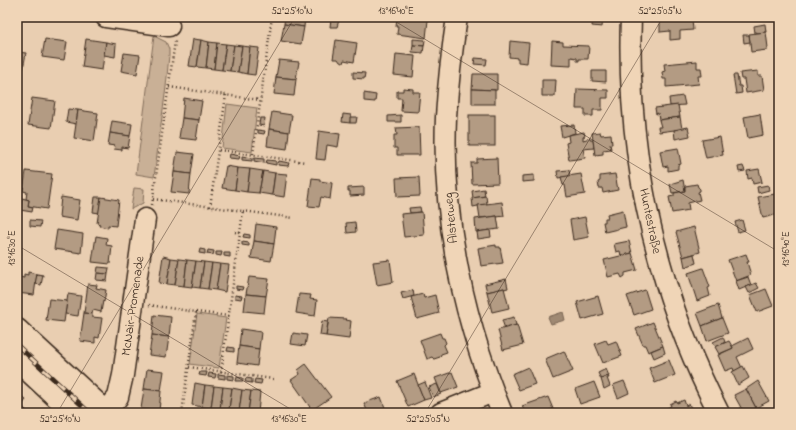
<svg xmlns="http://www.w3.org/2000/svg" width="796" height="430" font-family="'Indie Flower',sans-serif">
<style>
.green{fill:#c9b096;stroke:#826d5a}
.water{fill:#9f8973;stroke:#776351}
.building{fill:#b39b83;stroke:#3b2a1e}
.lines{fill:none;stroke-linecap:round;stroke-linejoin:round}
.minor-casing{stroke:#3b2a1e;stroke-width:23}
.major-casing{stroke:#3b2a1e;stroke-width:25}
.path{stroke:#3b2a1e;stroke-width:2.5;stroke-dasharray:1 3;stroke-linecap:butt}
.minor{stroke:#f0d5b7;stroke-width:20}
.major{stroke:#f0d5b7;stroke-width:22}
.rail-casing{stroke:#3b2a1e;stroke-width:4.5}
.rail{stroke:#f0d5b7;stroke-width:3;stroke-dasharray:9;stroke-linecap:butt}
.ticks{fill:none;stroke:#3b2a1e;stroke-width:1;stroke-opacity:0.45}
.labels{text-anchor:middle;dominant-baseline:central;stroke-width:3.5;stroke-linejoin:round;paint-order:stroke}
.street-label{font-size:13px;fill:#3b2a1e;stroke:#f0d5b7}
.neatline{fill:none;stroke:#3b2a1e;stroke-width:1.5}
.ticks-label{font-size:10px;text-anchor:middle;fill:#3b2a1e}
</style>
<rect width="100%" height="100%" fill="#e9ceb1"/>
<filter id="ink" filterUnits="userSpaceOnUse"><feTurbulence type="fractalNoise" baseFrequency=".025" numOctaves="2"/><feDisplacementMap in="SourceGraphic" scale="8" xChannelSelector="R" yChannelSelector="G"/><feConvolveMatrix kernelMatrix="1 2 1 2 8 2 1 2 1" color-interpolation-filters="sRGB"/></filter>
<g filter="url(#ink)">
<g class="green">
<polygon points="154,36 166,42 169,49 169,55 166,87 154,177 136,174"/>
<polygon points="227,104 257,108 252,152 222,148"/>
<polygon points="134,188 144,189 143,203 131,209"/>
<polygon points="197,314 226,318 219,368 190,364"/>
<polygon points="17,339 97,413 84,413 81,411 17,351"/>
</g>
<polygon class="water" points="563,312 565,320 551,324 548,317"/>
<g class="building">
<polygon points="285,17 305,17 304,27 284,24"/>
<polygon points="397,17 407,17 428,20 426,38 397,34 398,26 396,26"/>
<polygon points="481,17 498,17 498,20 481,18"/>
<polygon points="578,17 587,17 587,21 578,20"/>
<polygon points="589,17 603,17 602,27 592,26 593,17"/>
<polygon points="681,17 703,17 703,18 681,19"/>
<polygon points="331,19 339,20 337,27 330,27"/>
<polygon points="681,19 692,19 693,30 680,31 680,39 670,40 670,31 660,32 660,21"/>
<polygon points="284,24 304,27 301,44 281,41"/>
<polygon points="765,24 766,32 755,33 754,26"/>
<polygon points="766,32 768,48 767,48 767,50 751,52 749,34"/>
<polygon points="743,35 749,35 750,42 744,43"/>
<polygon points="45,39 67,42 64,60 42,57"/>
<polygon points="86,39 106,42 102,70 82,67"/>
<polygon points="193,39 201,40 197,67 189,66"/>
<polygon points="413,39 425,40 424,46 413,45"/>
<polygon points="201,40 209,42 206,68 197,67"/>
<polygon points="336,40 357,43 354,62 344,60 343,63 340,62 338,59 333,59"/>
<polygon points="510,41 529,43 527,63 518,62 518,58 509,57"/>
<polygon points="552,41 563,42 563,45 589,46 588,59 579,59 579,61 577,61 577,58 571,57 571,66 551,65"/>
<polygon points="106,42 116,44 115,57 104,55"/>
<polygon points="209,42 217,43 214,69 206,68"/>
<polygon points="217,43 226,44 222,70 214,69"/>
<polygon points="226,44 234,45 230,71 222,70"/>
<polygon points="234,45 242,46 238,72 230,71"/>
<polygon points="413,45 424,46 423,53 412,52"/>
<polygon points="242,46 250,47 247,74 238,72"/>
<polygon points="250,47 259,48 255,75 247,74"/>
<polygon points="17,52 26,53 23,69 17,68"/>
<polygon points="124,53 140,55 137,74 121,71"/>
<polygon points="396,54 415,56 413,77 394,75"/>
<polygon points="475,58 487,59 486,65 474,64"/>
<polygon points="279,60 299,62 296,79 276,77"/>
<polygon points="697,61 697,68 701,68 702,76 698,76 699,84 666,87 666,79 663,79 662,72 665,71 664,64"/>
<polygon points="592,71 606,71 606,82 592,81"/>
<polygon points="758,71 758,76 762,76 764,90 746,93 744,79 741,79 740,73"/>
<polygon points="353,72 365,73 364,79 353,78"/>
<polygon points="473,74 497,74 497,90 495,90 472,89"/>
<polygon points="733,75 737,75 739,86 741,86 742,93 736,94"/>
<polygon points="276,77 296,79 294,96 274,94"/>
<polygon points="542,80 556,80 555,96 542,96"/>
<polygon points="403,88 413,89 413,92 420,92 418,112 401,111 402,98 397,98 397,91 403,91"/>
<polygon points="472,89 495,90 495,104 472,104"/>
<polygon points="577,89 608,90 608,98 602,98 602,110 593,110 593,116 585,116 585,109 576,109"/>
<polygon points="17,90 21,90 19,106 17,106"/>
<polygon points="364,93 376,95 375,102 364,101"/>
<polygon points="683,96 685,105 670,106 669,98"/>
<polygon points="32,98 55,101 51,128 28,125"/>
<polygon points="184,98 202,101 199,120 182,118"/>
<polygon points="678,105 680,117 659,120 658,113 656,114 655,108"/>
<polygon points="68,109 78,110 76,124 66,122"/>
<polygon points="78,110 98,113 94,141 74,138"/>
<polygon points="272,112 292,115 289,132 269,129"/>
<polygon points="343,114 351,115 350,123 342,122"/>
<polygon points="760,114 763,135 748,138 744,117"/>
<polygon points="401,115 401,122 388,122 388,116"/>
<rect x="469" y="115" width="26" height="31"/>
<polygon points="350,117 357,117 356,123 350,123"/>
<polygon points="680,117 682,129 659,132 658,127 661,127 659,120"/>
<polygon points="182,118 199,120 196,140 179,138"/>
<polygon points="260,118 265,118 264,126 259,125"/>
<polygon points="112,121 132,124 130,136 110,133"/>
<polygon points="574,125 575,133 562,137 560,126"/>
<polygon points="419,127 420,155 397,155 397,148 394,148 394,135 397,135 396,128"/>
<polygon points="688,127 690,136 675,139 674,130"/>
<polygon points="269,129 289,132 287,149 267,146"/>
<polygon points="258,130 265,131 264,134 258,133"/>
<polygon points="319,131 340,134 338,147 327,145 325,160 316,159"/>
<polygon points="584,132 585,136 583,137 583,140 590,138 590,140 593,140 594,148 583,149 585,158 569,160 566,143 569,142 568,135"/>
<polygon points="600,132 601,135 611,134 612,144 610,144 611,149 603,150 603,154 595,155 592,133"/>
<polygon points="110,133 130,136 128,148 122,147 122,150 114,149 115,146 108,145"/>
<polygon points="720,137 723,155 706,158 702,140"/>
<polygon points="678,148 681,164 678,165 678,169 668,171 668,166 663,167 660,151"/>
<polygon points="177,152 194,154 191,174 174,172"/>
<polygon points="230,154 240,156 239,159 229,158"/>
<polygon points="242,156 252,158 252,161 242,160"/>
<polygon points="254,158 264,159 264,163 254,161"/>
<polygon points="497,158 498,183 472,184 471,163 477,163 477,159"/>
<polygon points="267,160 276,161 276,165 266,163"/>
<polygon points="279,161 289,163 288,166 278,165"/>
<polygon points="226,166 238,168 235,190 222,188"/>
<polygon points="743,166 745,171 739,172 738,167"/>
<polygon points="238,168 250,169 247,192 235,190"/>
<polygon points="250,169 263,171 259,193 247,192"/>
<polygon points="759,169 762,182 753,184 752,178 748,179 747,171"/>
<polygon points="569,170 570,176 558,178 557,171"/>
<polygon points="26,171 52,174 47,209 28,206 29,200 26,199 27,192 23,191"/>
<polygon points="263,171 275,173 272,195 259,193"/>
<polygon points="174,172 191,174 189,194 171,192"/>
<polygon points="275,173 287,174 284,197 272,195"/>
<polygon points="581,174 585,194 567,197 565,185 563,185 561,177"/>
<polygon points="615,174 618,190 603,193 602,188 599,188 598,182 600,181 600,176"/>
<polygon points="534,175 534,181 522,182 522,176"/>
<polygon points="419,177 420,196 397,197 396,178"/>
<polygon points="312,178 320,179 320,181 332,183 330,199 321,197 319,207 308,206"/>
<polygon points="683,180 685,191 672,193 670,184"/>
<polygon points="697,184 698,187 700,189 700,191 698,192 700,200 688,203 689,210 672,213 669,197 674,196 674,193 685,191 685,186"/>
<polygon points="768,185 769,190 758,193 757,187"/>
<polygon points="364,187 364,195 350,196 350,191 348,191 348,188"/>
<polygon points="484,189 485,196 473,198 472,191"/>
<polygon points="775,194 777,205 779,205 779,214 763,218 758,197"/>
<polygon points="486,196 487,204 473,207 472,198"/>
<polygon points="61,197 80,200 77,220 59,217"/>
<polygon points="95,197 101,197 99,213 93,212"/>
<polygon points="101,197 119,200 116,226 108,225 108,228 99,226 100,224 97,223"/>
<polygon points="22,198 29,200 28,206 33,207 32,212 20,210"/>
<polygon points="502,202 504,216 497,217 497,216 480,218 478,205"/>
<polygon points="420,207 421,212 410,213 409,208"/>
<polygon points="623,210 626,227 605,232 603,222 605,222 605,218 608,218 607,214"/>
<polygon points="422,212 424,235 404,237 401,214"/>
<polygon points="497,216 499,229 476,232 475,219"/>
<polygon points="585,217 589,237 573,240 570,220"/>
<polygon points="30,220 41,221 40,227 30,226"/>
<polygon points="742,220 745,230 738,232 735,222"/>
<polygon points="355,222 356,232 347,233 346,223"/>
<polygon points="256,224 276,227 274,244 254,241"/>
<polygon points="694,227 700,252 683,257 676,232"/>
<polygon points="57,230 83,234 81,253 54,249"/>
<polygon points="490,230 491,237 478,239 477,232"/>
<polygon points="244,234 250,235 250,238 243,237"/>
<polygon points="96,236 107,238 106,245 112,246 110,264 92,262"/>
<polygon points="254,241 274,244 271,261 251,258"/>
<polygon points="629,241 632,253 621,256 620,251 616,252 614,244"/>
<polygon points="242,242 249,243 249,246 242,245"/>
<polygon points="496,245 496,247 500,247 503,263 481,266 478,248"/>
<polygon points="17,249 21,250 21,256 17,255"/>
<polygon points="200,249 205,250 205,254 199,253"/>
<polygon points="208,250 214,251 213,255 207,254"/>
<polygon points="216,252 222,252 221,256 216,255"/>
<polygon points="224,253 230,253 230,257 224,256"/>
<polygon points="632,253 637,270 625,273 625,276 622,278 620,274 608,277 604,260"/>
<polygon points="694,254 696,263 685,267 683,257"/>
<polygon points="746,254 749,262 747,262 751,275 736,281 728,260"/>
<polygon points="163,256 171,258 167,284 159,283"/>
<polygon points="171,258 179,259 175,285 167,284"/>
<polygon points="179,259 187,260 184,286 175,285"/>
<polygon points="187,260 196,261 192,287 184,286"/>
<polygon points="390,260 393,282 377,285 373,262"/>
<polygon points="196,261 204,262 200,288 192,287"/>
<polygon points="204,262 212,263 208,289 200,288"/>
<polygon points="212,263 220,264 216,290 208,289"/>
<polygon points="220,264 229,265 225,292 216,290"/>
<polygon points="98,267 109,268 108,274 97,273"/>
<polygon points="703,268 710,287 708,288 710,296 697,301 688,273"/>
<polygon points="28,272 37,274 34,295 17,293 19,277 24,278 24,274 28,275"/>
<polygon points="97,273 108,274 107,281 96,280"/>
<polygon points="37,274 43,275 41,285 35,284"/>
<polygon points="249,277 269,279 266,296 246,294"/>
<polygon points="748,277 751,285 739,290 736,281"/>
<polygon points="506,279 508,288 504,289 504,288 487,292 485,284"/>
<polygon points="756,283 759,288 749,293 746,287"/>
<polygon points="88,284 97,285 96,288 106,290 104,302 103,301 101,312 93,310 92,314 84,313"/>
<polygon points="236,286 243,287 242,290 236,289"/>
<polygon points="504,288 509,308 492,312 487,292"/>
<polygon points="766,289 773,306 757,312 750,295"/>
<polygon points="413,290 414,296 403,299 401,293"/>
<polygon points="645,290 651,309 634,315 627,296"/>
<polygon points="68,294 81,296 78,316 65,314"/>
<polygon points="246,294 266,296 264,313 244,311"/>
<polygon points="299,294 311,295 310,299 317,300 315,316 296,313"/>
<polygon points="423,294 424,298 435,295 439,313 417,319 411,297"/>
<polygon points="235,295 242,296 241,299 235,298"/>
<polygon points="598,296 603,314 582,320 577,302"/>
<polygon points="49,299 67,301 64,322 46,320"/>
<polygon points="718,305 722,318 702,326 697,313"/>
<polygon points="84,313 92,314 92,317 102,318 99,338 95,337 95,343 80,341"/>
<polygon points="154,315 171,317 169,337 152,335"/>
<polygon points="514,317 516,325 505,329 502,320"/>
<polygon points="329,318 347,319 346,320 351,321 349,339 326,336"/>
<polygon points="722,318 728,333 707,341 702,326"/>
<polygon points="322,321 328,322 326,336 320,335"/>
<polygon points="653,322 663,346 648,352 645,345 643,345 636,329"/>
<polygon points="517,325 523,345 503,350 498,330"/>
<polygon points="241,329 261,332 259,349 239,346"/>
<polygon points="293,333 307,335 305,346 291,344"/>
<polygon points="440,333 442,338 444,338 446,343 444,345 447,352 441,354 440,357 434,359 432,357 427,359 420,340"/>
<polygon points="152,335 169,337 166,357 149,355"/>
<polygon points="723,337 725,342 716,347 713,342"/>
<polygon points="748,338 753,349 737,357 742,368 734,371 733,368 725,371 718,355 733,348 732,346"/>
<polygon points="606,340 608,344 616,341 622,356 603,363 595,344"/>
<polygon points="729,341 733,348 719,354 715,347"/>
<polygon points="239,346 259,349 257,366 237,363"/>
<polygon points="663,346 665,353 654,358 651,351"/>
<polygon points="228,347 234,348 234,352 227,351"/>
<polygon points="564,351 573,371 553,379 545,359"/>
<polygon points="669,360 675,375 655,383 649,368"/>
<polygon points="306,364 331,397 312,410 291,380 300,374 298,370"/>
<polygon points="743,366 749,378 738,385 732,372"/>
<polygon points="528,367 535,384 519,390 512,374"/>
<polygon points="147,369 164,371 161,391 144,389"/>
<polygon points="606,369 609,376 601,379 598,373"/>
<polygon points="200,372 207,372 206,376 199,375"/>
<polygon points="452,372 458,387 441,393 435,378"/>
<polygon points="209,373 216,374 215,378 208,377"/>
<polygon points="218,374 225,375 225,379 218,378"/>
<polygon points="414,374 424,400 408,407 397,381"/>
<polygon points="227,375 234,376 234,380 227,379"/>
<polygon points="608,376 609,378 607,378 610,386 604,389 601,379"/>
<polygon points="237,377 243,378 243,381 236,381"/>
<polygon points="246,378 252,379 252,383 245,382"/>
<polygon points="255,379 262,380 261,384 254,383"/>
<polygon points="624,381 629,393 618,398 613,385"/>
<polygon points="758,381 769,401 756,408 746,389"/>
<polygon points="425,382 431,398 424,400 418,385"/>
<polygon points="594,382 600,397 580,404 575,389"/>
<polygon points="195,383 205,385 202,407 192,405"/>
<polygon points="437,384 441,394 433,397 429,387"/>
<polygon points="205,385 214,386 211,408 202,407"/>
<polygon points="214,386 223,387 220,409 211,408"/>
<polygon points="223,387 232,388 229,410 220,409"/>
<polygon points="232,388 242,390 239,412 229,410"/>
<polygon points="144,389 161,391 159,411 141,409"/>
<polygon points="746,389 756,408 748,413 744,413 734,395"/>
<polygon points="242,390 251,391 248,413 239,412"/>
<polygon points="251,391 260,392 258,413 248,413"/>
<polygon points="17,392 26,400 21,406 26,410 24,413 17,413"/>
<polygon points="381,397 387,413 368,413 364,403"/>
<polygon points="548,397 553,409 543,413 525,413 522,406"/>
<polygon points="684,400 686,406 689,404 693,412 690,413 660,413 660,412 671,406 670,404 676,401 677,403"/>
<polygon points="553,409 554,413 543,413"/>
</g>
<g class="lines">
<g class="minor-casing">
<g id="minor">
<polyline points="106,17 169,26"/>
<path d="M457 17C452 50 448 83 446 117 442 218 463 319 502 413"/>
<path d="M631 17C628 101 638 186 661 266 675 317 695 366 719 413"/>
<polyline points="17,361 73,413"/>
<polyline points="106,412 118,397 123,375 145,219"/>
<polyline points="441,413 493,392"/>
</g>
</g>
<g class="major-casing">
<polyline id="major" points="17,330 107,413"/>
</g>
<g class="path">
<polyline points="169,87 260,100"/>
<polyline points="219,150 305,162"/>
<polyline points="253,154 272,17"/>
<polyline points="153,199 243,211 221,372"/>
<polyline points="152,205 175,41"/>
<polyline points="210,207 226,95"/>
<polyline points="243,211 294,218"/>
<polyline points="235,232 240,233"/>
<polyline points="149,305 196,312 182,413"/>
<polyline points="196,312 229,316"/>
<polyline points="189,367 273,379"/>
</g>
<use href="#minor" class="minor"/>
<use href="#major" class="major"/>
<g class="rail-casing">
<polyline id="rail" points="17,345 90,413"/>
</g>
<use href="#rail" class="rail"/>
</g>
</g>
<path class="ticks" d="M388 17 779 252M17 245 297 413M57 413 295 17M425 413 663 17"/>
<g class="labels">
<g class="street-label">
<text transform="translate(451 218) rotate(-96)">Alsterweg</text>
<text transform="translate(650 221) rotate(78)">Huntestraße</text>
<text transform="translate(133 306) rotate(-82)">McNair-Promenade</text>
</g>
</g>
<rect width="796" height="430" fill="none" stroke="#f0d5b7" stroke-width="44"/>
<rect x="22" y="22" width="752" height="386" class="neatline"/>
<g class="ticks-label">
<text x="292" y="14">52°25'10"N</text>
<text x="396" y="14">13°16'40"E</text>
<text x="660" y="14">52°25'05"N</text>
<text transform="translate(11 248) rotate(-90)" y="4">13°16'30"E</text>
<text transform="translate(785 249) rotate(-90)" y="4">13°16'40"E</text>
<text x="60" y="422">52°25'10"N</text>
<text x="289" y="422">13°16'30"E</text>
<text x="428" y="422">52°25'05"N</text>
</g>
</svg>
